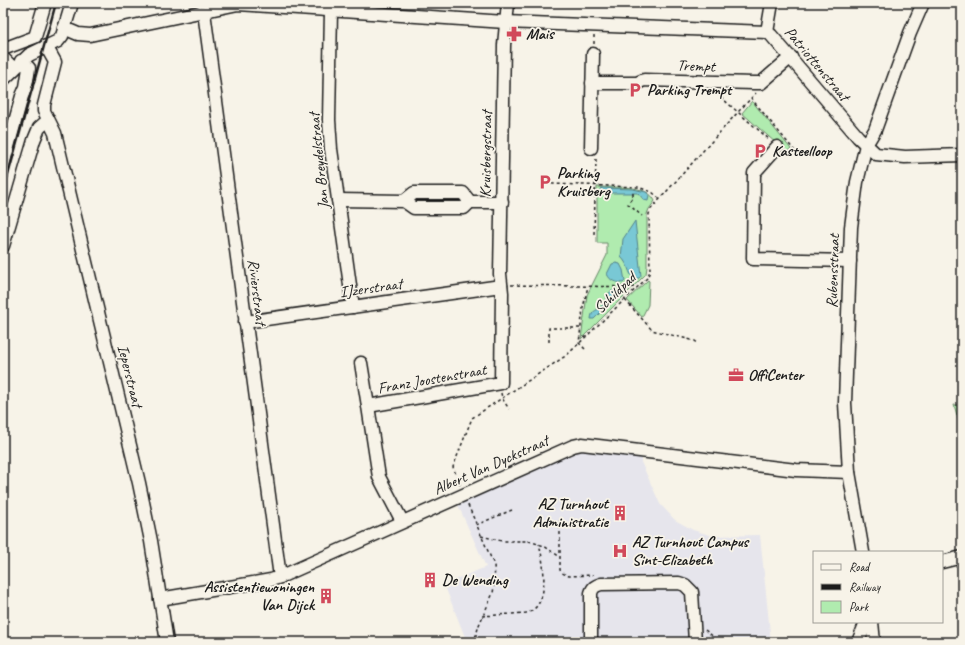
<svg xmlns="http://www.w3.org/2000/svg" width="965" height="645" font-family="Caveat,sans-serif">
<style>
.built{fill:#e6e5ec}
.green{fill:#b0ebaf;stroke:#668466}
.water{fill:#79c8d5;stroke:#54838b}
.lines{fill:none;stroke-linecap:round;stroke-linejoin:round}
.minor-casing{stroke:#1c1c1c;stroke-width:15}
.path{stroke:#1c1c1c;stroke-width:1.5;stroke-dasharray:3 3;stroke-linecap:butt}
.minor{stroke:#f7f3e8;stroke-width:12}
.rail{stroke:#1c1c1c;stroke-width:2.5}
.labels{text-anchor:middle;dominant-baseline:central;stroke-width:3.5;stroke-linejoin:round;paint-order:stroke}
.poi-label{font-size:16px;font-weight:bold;fill:#1c1c1c;stroke:#f7f3e8;text-anchor:start}
.street-label{font-size:16px;fill:#1c1c1c;stroke:#f7f3e8}
</style>
<rect width="100%" height="100%" fill="#f7f3e8"/>
<filter id="ink" filterUnits="userSpaceOnUse"><feTurbulence type="fractalNoise" baseFrequency=".025" numOctaves="2"/><feDisplacementMap in="SourceGraphic" scale="8" xChannelSelector="R" yChannelSelector="G"/><feConvolveMatrix kernelMatrix="1 2 1 2 8 2 1 2 1" color-interpolation-filters="sRGB"/></filter>
<g filter="url(#ink)">
<polygon class="built" points="582,447 641,458 641,462 660,504 675,520 693,530 713,536 760,535 771,642 467,642 444,584 486,567 458,505"/>
<g class="green">
<polygon points="752,101 791,149 786,152 742,113"/>
<path d="M597 187C614 188 647 183 655 201L649 209 647 214V267L646 274 581 339 587 295 607 255V243H597Z"/>
<polygon points="648,280 649,281 648,305 642,317 627,300"/>
<polygon points="954,405 962,405 962,432"/>
</g>
<g class="water">
<polygon points="601,188 633,189 646,192 649,195 648,201 644,200 638,193 602,193 600,191"/>
<path d="M635 221 641 276 639 278 634 279C628 273 629 265 621 257L623 239Z"/>
<path d="M616 263 620 264 623 270 625 281 623 283C615 282 611 282 607 274L612 264Z"/>
<path d="M612 291 619 292V294L594 319H591C592 310 595 312 601 307 605 303 608 296 610 292Z"/>
</g>
<g class="lines">
<g class="minor-casing">
<g id="minor">
<polyline points="331,10 329,120 331,149 353,307"/>
<polyline points="204,12 280,577"/>
<polyline points="64,28 78,34 90,35 238,4 505,22 767,32 771,35 858,137 876,154 905,157 962,155"/>
<polyline points="767,32 772,3"/>
<polyline points="46,46 55,62 44,105 44,111 55,133 139,483 151,541 167,642"/>
<polyline points="3,49 35,37 45,3"/>
<polyline points="3,58 14,69"/>
<polyline points="3,80 29,55 58,41 62,36 72,3"/>
<polyline points="592,83 637,83 644,80 753,83 761,83 791,57"/>
<polyline points="777,147 754,173 753,259 850,261"/>
<polyline points="591,148 593,54"/>
<polyline points="3,165 22,96 26,87 29,68 21,61"/>
<polyline points="338,200 404,201 414,208 464,208 470,202 463,193 414,193 404,201"/>
<polyline points="470,202 502,202"/>
<polyline points="3,246 34,140 39,128 48,120"/>
<polyline points="245,322 501,286"/>
<polyline points="361,363 368,406"/>
<polyline points="402,521 379,477 368,406 501,383 502,293 500,274 504,45 508,3"/>
<polyline points="863,552 849,472 845,403 851,227 857,182 866,145 875,130 910,33 923,3"/>
<polyline points="942,562 962,557"/>
<polyline points="160,599 271,580 280,577 573,446 582,444 796,470 849,472"/>
<polyline points="872,622 874,642"/>
<path d="M591 642V593C593 587 595 586 601 584L679 583 685 585 692 592 695 642"/>
<polyline points="858,642 866,622"/>
</g>
</g>
<g class="path">
<polyline points="594,44 594,35"/>
<polyline points="716,93 770,140"/>
<polyline points="751,98 794,150 787,155 785,153"/>
<polyline points="546,182 553,184 638,187 652,192 660,199"/>
<polyline points="633,193 633,196 628,204 642,216"/>
<polyline points="594,234 596,158"/>
<polyline points="511,285 637,287"/>
<polyline points="625,300 652,330 695,341 699,344"/>
<polyline points="549,342 549,328 580,328"/>
<polyline points="585,349 579,343 583,308 588,286"/>
<polyline points="501,393 502,398 509,409"/>
<polyline points="460,485 453,467 472,418 567,355 647,278 650,271 649,214 651,209 738,112 756,93"/>
<polyline points="468,505 494,565 495,581 493,593 479,625 474,642"/>
<polyline points="560,520 560,570 562,573 569,576 593,575"/>
<polyline points="476,525 512,510"/>
<polyline points="481,536 502,541 529,541 544,546 560,557"/>
<path d="M482 616 526 613C551 607 544 562 539 544"/>
<polyline points="705,630 720,642"/>
</g>
<use href="#minor" class="minor"/>
<polyline class="rail" points="3,193 56,3"/>
</g>
</g>
<defs>
<g id="pharmacy-bare" transform="scale(1.2)"><path d="M-2-6h4v4h4v4h-4v4h-4v-4h-4v-4h4Z" fill="#d1495b" stroke="#f7f3e8" stroke-width="2.5" paint-order="stroke"/></g>
<g id="parking-bare" transform="scale(1.2)"><path d="M-3.5-5.5H1a3.5 3.5 0 0 1 0 7H-1V5.5H-3.5ZM-1-3.4V-.6H.8a1.4 1.4 0 0 0 0-2.8Z" fill="#d1495b" stroke="#f7f3e8" stroke-width="2.5" paint-order="stroke"/></g>
<g id="office-bare" transform="scale(1.2)"><path d="M-6-3h4V-5.5h4V-3h4V5H-6ZM-1-4.5V-3h2v-1.5ZM-6 0V1H6V0Z" fill="#d1495b" stroke="#f7f3e8" stroke-width="2.5" paint-order="stroke"/></g>
<g id="building-bare" transform="scale(1.2)"><path d="M-4-6H4V6H1V3H-1V6H-4ZM-2.5-4.3h1.7v1.8h-1.7ZM.8-4.3h1.7v1.8H.8ZM-2.5-1h1.7V.8h-1.7ZM.8-1h1.7V.8H.8Z" fill="#d1495b" stroke="#f7f3e8" stroke-width="2.5" paint-order="stroke"/></g>
<g id="hospital-bare" transform="scale(1.2)"><path d="M-5-5h3v3.5h4V-5h3V5h-3V1.5h-4V5h-3Z" fill="#d1495b" stroke="#f7f3e8" stroke-width="2.5" paint-order="stroke"/></g>
</defs>
<g fill-rule="evenodd">
<use href="#pharmacy-bare" x="514" y="34"/>
<use href="#parking-bare" x="635" y="90"/>
<use href="#parking-bare" x="760" y="151"/>
<use href="#parking-bare" x="545" y="182"/>
<use href="#office-bare" x="736" y="375"/>
<use href="#building-bare" x="620" y="513"/>
<use href="#hospital-bare" x="620" y="551"/>
<use href="#building-bare" x="430" y="580"/>
<use href="#building-bare" x="326" y="596"/>
</g>
<g class="labels">
<g class="poi-label">
<text x="526" y="34">Mais</text>
<text x="647" y="90">Parking Trempt</text>
<text x="772" y="151">Kasteelloop</text>
<text x="557" y="173">Parking<tspan x="557" dy="18">Kruisberg</tspan></text>
<text x="748" y="375">OffiCenter</text>
<text x="608" y="504" text-anchor="end">AZ Turnhout<tspan x="608" dy="18">Administratie</tspan></text>
<text x="632" y="542">AZ Turnhout Campus<tspan x="632" dy="18">Sint-Elizabeth</tspan></text>
<text x="442" y="580">De Wending</text>
<text x="314" y="587" text-anchor="end">Assistentiewoningen<tspan x="314" dy="18">Van Dijck</tspan></text>
</g>
<g class="street-label">
<text transform="translate(817 64) rotate(50)">Patriottenstraat</text>
<text transform="translate(696 66) rotate(2)">Trempt</text>
<text transform="translate(486 154) rotate(-89)">Kruisbergstraat</text>
<text transform="translate(319 161) rotate(-96)">Jan Breydelstraat</text>
<text transform="translate(833 271) rotate(-88)">Rubensstraat</text>
<text transform="translate(371 288) rotate(-8)">IJzerstraat</text>
<text transform="translate(257 292) rotate(83)">Rivierstraat</text>
<text transform="translate(615 293) rotate(-44)">Schildpad</text>
<text transform="translate(130 376) rotate(76)">Ieperstraat</text>
<text transform="translate(432 379) rotate(-10)">Franz Joostenstraat</text>
<text transform="translate(491 465) rotate(-24)">Albert Van Dyckstraat</text>
</g>
</g>
<rect width="965" height="645" fill="none" stroke="#f7f3e8" stroke-width="16"/>
<rect x="8" y="8" width="949" height="629" fill="none" stroke="#1c1c1c" stroke-width="1.5" filter="url(#ink)"/>
<rect x="813" y="551" width="130" height="72" fill="#f7f3e8" stroke="#9f9d96"/>
<rect x="821" y="564" width="20" height="6" fill="#f7f3e8" stroke="#9f9d96"/>
<text x="849" y="571" font-size="12" fill="#1c1c1c">Road</text>
<rect x="821" y="584" width="20" height="6" fill="#1c1c1c" stroke="#9f9d96"/>
<text x="849" y="591" font-size="12" fill="#1c1c1c">Railway</text>
<rect x="821" y="601" width="20" height="12" fill="#b0ebaf" stroke="#9f9d96"/>
<text x="849" y="611" font-size="12" fill="#1c1c1c">Park</text>
</svg>
